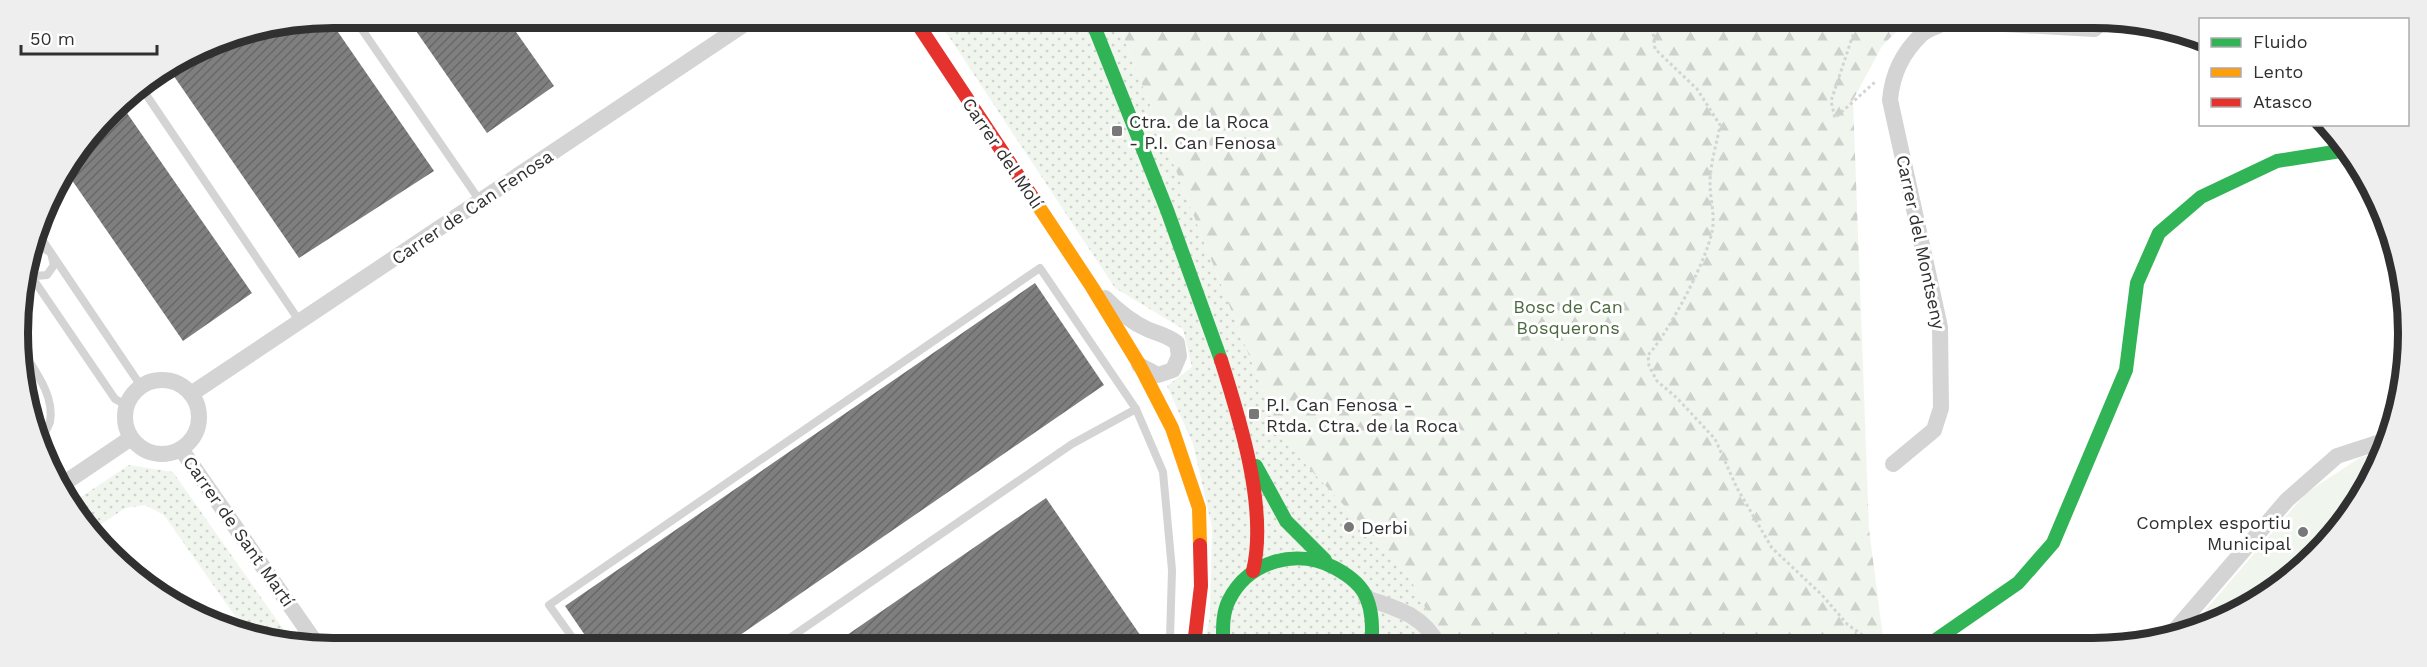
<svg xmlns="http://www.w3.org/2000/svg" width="2427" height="667" font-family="'Work Sans',sans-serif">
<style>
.green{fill:url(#green-dots)}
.forest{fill:url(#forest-firs)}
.pitch{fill:#f0f5ed}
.building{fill:url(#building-hatch)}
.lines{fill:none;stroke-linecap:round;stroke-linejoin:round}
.path{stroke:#d4d4d4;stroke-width:3;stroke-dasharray:3 3;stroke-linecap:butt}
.lane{stroke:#d4d4d4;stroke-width:8}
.street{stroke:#d4d4d4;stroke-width:16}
.fast{stroke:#30b455;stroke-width:14}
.slow{stroke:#ff9f0a;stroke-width:14}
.jam{stroke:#e5322d;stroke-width:14}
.poi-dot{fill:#787878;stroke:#fff;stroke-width:2}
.labels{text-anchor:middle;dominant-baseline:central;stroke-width:6;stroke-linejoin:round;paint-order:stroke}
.poi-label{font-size:18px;fill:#303030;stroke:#fff;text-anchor:start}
.street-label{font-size:18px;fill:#303030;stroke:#fff}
.park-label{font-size:18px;fill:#4c6a3f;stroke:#fff}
.rim{fill:none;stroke:#303030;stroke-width:8}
</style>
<defs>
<pattern id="green-dots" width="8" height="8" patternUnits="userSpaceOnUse" patternTransform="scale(1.5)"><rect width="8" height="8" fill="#f0f5ed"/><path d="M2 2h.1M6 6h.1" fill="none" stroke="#ced2cc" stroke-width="1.8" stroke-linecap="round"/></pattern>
<pattern id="forest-firs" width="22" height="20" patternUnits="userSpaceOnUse" patternTransform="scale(1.5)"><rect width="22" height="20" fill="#f0f5ed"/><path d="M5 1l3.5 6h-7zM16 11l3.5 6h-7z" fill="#ced2cc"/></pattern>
<pattern id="building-hatch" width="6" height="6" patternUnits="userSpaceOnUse" patternTransform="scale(1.5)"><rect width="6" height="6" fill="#7f7f7f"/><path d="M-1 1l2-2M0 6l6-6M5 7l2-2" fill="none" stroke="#686868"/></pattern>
</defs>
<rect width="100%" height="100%" fill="#fff"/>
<g class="green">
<polygon points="938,20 1117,21 1282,439 1408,574 1444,645 1204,645 1210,616 1212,527 1193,444 1167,386 1192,367 1183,329 1115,288"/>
<polygon points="129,465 173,472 293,643 272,643 247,633 164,515 145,505 125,508 90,532 83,526 72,503"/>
</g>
<polygon class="forest" points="1117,21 1905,23 1882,46 1853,100 1869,529 1884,646 1444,645 1408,574 1282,439"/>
<polygon class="pitch" points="2381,453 2367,491 2302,570 2215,625 2187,632 2306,493 2361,457"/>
<g class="building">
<polygon points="407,18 507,19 554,86 487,133"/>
<polygon points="329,19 434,171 299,258 169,69 213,42"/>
<polygon points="120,103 252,293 183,341 67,173"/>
<polygon points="1035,283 1104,385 727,644 591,644 565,606"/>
<polygon points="1046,498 1147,645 834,644"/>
</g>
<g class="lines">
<g class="path">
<path d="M1652 22 1655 49 1697 89 1720 125C1717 143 1710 164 1710 183 1710 197 1714 211 1713 224 1712 252 1668 334 1648 355L1649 366 1657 381 1677 398 1715 439 1737 488 1772 548 1822 595 1847 624 1878 646"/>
<polyline points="1857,23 1831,101 1835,118 1876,81"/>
</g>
<g class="lane">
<polyline points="354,18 480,201"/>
<polyline points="141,87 300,322"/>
<polyline points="39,235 141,386"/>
<polyline points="30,272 36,276 47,275 54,265 51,253 42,247 36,248"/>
<polyline points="29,273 115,399 126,405"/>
<path d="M22 350C35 371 55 396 50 422 48 428 43 435 41 440"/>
<polyline points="577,644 549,605 1040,268 1136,409"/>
<polyline points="781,644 1072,444 1136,409 1163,472 1172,570 1170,638 1167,645"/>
</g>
<g class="street">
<polyline points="2005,24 2094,29 2100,24"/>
<polyline points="2397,257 2403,304"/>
<path d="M1105 298C1117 310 1131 322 1147 329 1158 334 1167 335 1177 343L1179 356 1173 370 1158 375 1139 365"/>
<circle cx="162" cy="417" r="37"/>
<polyline points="191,394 752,19"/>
<polyline points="181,449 316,643"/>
<path d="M1893 464 1934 430 1941 408 1940 327 1890 100C1892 75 1903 52 1922 34 1928 29 1937 27 1943 23"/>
<polyline points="63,484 131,438"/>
<path d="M1366 598C1396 608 1424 615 1438 645"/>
<polyline points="2169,637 2287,500 2337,456 2377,443 2385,442"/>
<polyline points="1388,645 1406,643 1415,645"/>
</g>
<g class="fast">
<polyline points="1092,21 1167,210 1221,360"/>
<polyline points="1256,466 1286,521 1325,560"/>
<path d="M1223 645C1223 629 1222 614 1229 600 1249 560 1298 548 1335 568 1348 575 1362 585 1367 599 1373 614 1372 630 1372 645"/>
<polyline points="1927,646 2018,583 2053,543 2126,370 2137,283 2159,233 2201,197 2277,161 2347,150"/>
</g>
<polyline class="slow" points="1035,201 1092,287 1139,364 1172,428 1199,508 1200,545"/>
<g class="jam">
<polyline points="915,20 1035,201"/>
<path d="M1221 360C1240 420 1268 509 1253 571"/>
<polyline points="1194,645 1201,586 1200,545"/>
</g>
</g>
<g class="poi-dot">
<rect x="1111" y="125" width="12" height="12" rx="3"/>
<rect x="1248" y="408" width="12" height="12" rx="3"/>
<circle cx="1349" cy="527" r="6"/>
<circle cx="2303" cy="532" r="6"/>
</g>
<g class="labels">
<g class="poi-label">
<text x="1129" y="121">Ctra. de la Roca<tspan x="1129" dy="21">- P.I. Can Fenosa</tspan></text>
<text x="1266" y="404">P.I. Can Fenosa -<tspan x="1266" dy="21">Rtda. Ctra. de la Roca</tspan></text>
<text x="2291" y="522" text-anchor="end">Complex esportiu<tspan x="2291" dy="21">Municipal</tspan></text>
<text x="1361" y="527">Derbi</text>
</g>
<g class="street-label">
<text transform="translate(1003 153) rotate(56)">Carrer del Molí</text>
<text transform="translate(472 207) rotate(-34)">Carrer de Can Fenosa</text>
<text transform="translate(1921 242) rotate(78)">Carrer del Montseny</text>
<text transform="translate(239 531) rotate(55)">Carrer de Sant Martí</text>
</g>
<g class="park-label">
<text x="1568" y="306">Bosc de Can<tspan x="1568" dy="21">Bosquerons</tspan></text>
</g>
</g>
<path d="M0 0H2427V667H0ZM333 28H2093A305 305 0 0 1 2398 333V333A305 305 0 0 1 2093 638H333A305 305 0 0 1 28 333V333A305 305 0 0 1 333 28Z" fill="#eee" fill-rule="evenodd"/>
<path class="rim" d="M333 28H2093A305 305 0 0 1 2398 333V333A305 305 0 0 1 2093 638H333A305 305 0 0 1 28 333V333A305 305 0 0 1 333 28Z"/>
<rect x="2199" y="18" width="210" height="108" fill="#ffffff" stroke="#acacac" stroke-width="1.5"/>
<rect x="2211" y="38" width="30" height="9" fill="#30b455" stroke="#acacac" stroke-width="1.5"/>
<text x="2253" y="48" font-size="18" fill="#303030">Fluido</text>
<rect x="2211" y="68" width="30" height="9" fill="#ff9f0a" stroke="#acacac" stroke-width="1.5"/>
<text x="2253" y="78" font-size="18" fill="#303030">Lento</text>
<rect x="2211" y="98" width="30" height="9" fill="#e5322d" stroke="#acacac" stroke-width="1.5"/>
<text x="2253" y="108" font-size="18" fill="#303030">Atasco</text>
<path d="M21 45v9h136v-9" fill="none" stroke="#303030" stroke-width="3"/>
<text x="30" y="45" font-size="18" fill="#303030" stroke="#ffffff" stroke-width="4.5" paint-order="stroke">50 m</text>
</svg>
